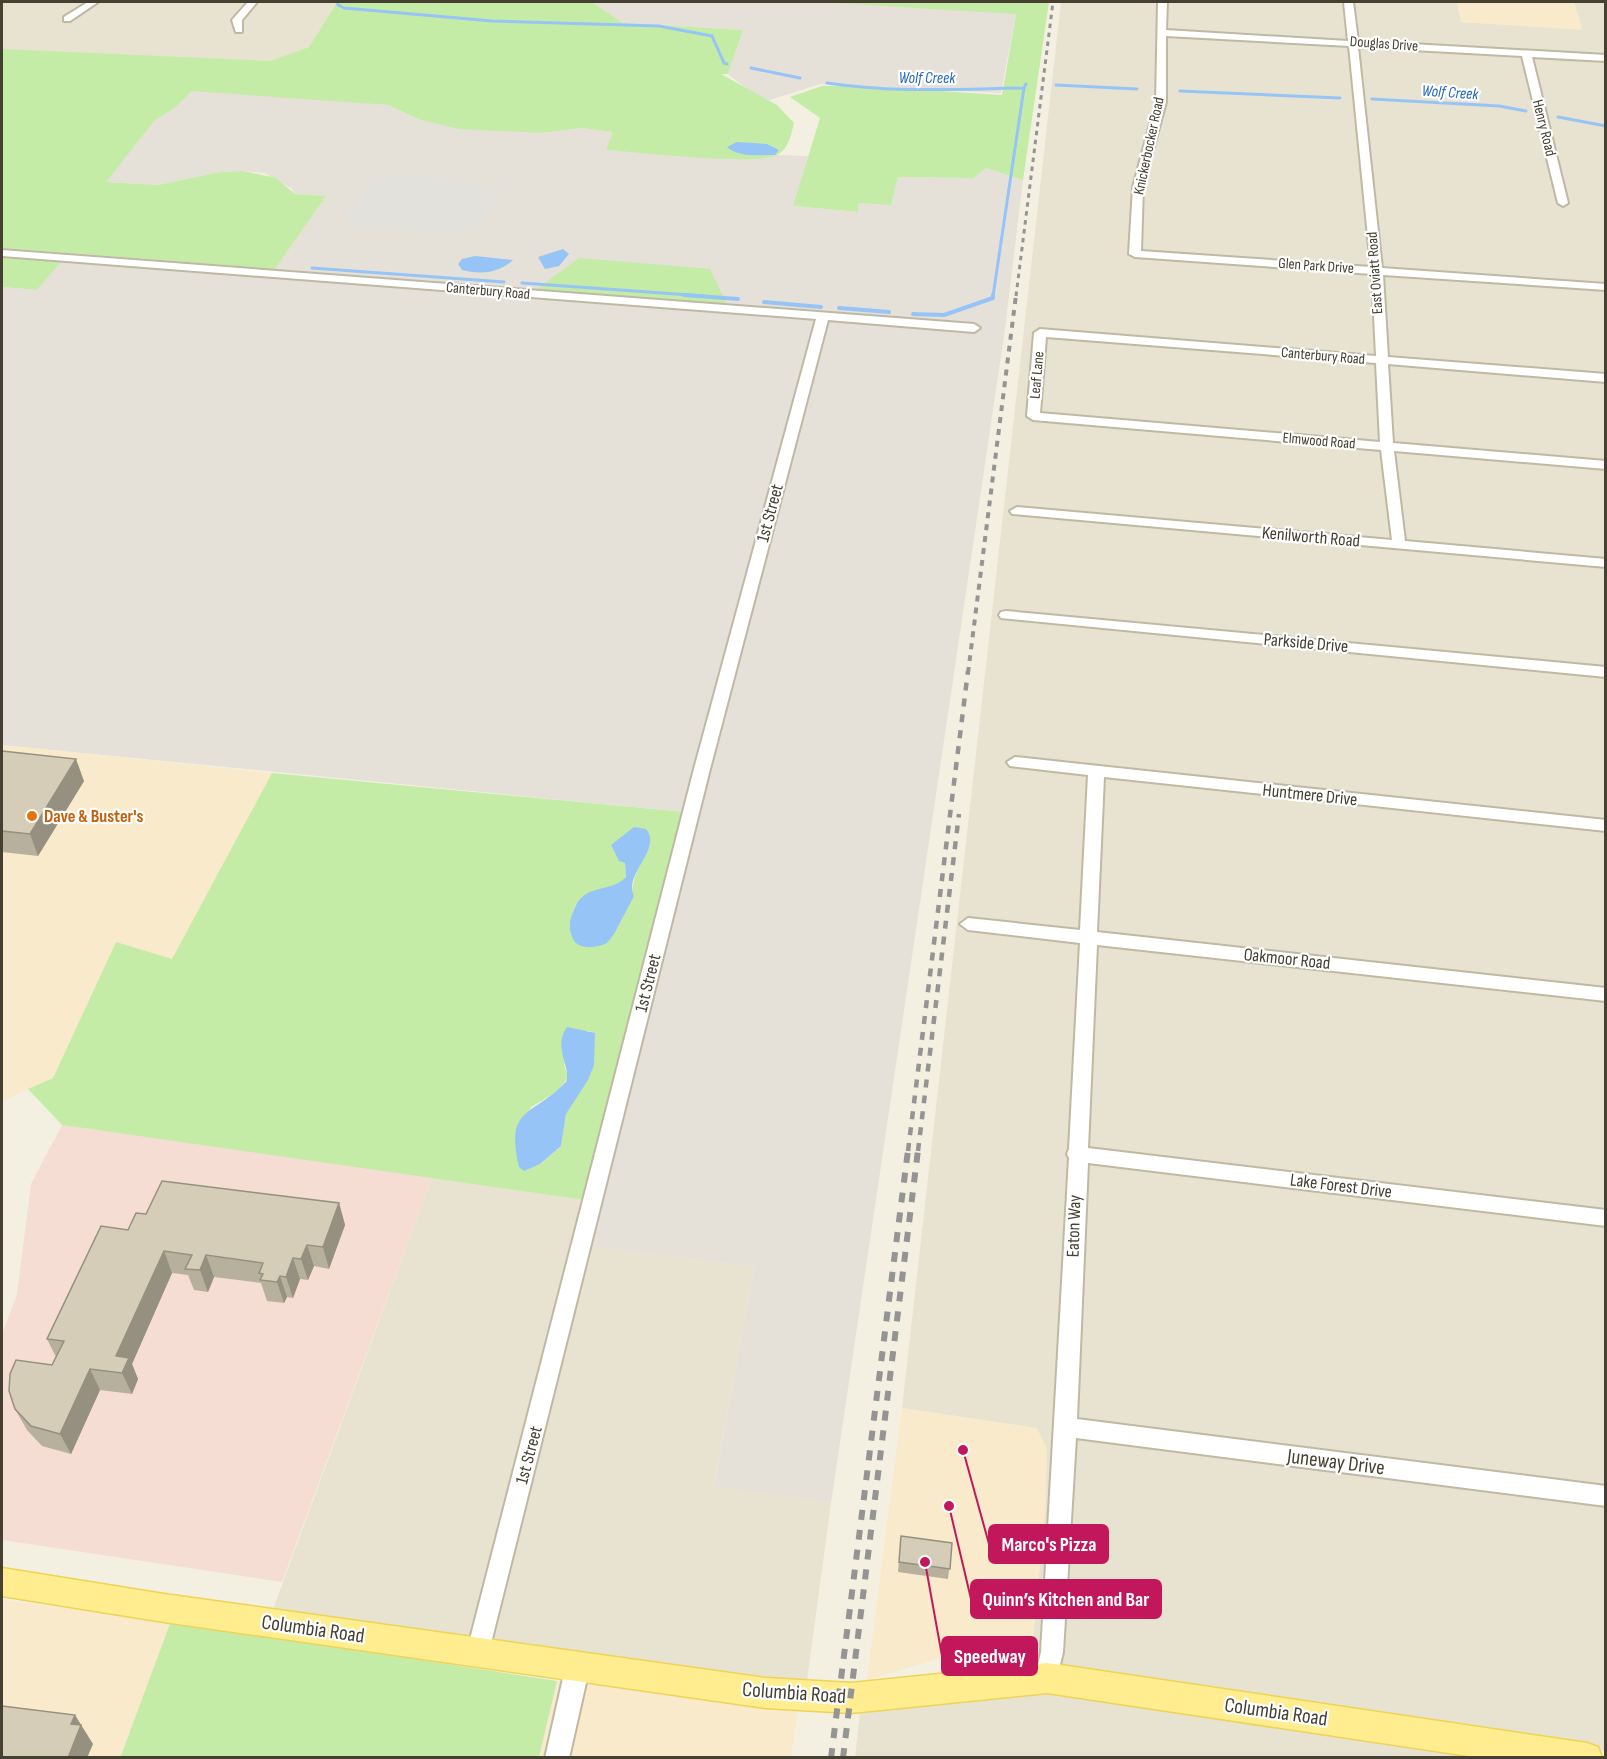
<svg xmlns="http://www.w3.org/2000/svg" width="1607" height="1759" font-family="'Sofia Sans Condensed',sans-serif">
<style>
.residential{fill:#e7e3d0}
.commercial{fill:#f8eaca}
.industrial{fill:#e5e0d8}
.medical{fill:#f5ddd4}
.green{fill:#c4eca6;fill-rule:evenodd}
.parking{fill:#e3e1db}
.water{fill:#97c4f7}
.lines{fill:none;stroke-linecap:round;stroke-linejoin:round}
.stream-far1{stroke:#97c4f7;stroke-width:3}
.stream{stroke:#97c4f7;stroke-width:4}
.minor-casing{stroke:#bfb9a4;stroke-width:4}
.major-casing{stroke:#eed455;stroke-width:3}
.minor{fill:#fff;fill-rule:evenodd}
.major{fill:#ffed8f;fill-rule:evenodd}
.rail-far3{stroke:#949494;stroke-width:3;stroke-dasharray:4.5 4.5;stroke-linecap:butt}
.rail-far2{stroke:#949494;stroke-width:4;stroke-dasharray:6 6;stroke-linecap:butt}
.rail-far1{stroke:#949494;stroke-width:4.5;stroke-dasharray:8 8;stroke-linecap:butt}
.rail{stroke:#949494;stroke-width:6;stroke-dasharray:10 10;stroke-linecap:butt}
.wall{fill:#b7b09d}
.shaded-wall{fill:#959080}
.building{fill:#d5cdb7;stroke:#959080;stroke-width:1.5}
.food-dot{fill:#e8710a;stroke:#fff;stroke-width:2}
.labels{text-anchor:middle;dominant-baseline:central;stroke-width:4.5;stroke-linejoin:round;paint-order:stroke}
.far-street-label{font-size:15px;fill:#454032;stroke:#fff}
.far-water-label{font-size:16px;font-style:italic;fill:#2267ba;stroke:#fff}
.street-label{font-size:18px;fill:#454032;stroke:#fff}
.food-label{font-size:18px;font-weight:bold;fill:#c56008;stroke:#fff;text-anchor:start}
.near-street-label{font-size:21px;fill:#454032;stroke:#fff}
.leader{fill:none;stroke:#c2185b;stroke-width:2}
.callout-dot{fill:#c2185b;stroke:#fff;stroke-width:2}
.callout{fill:#c2185b;stroke:#c2185b;stroke-width:2}
.callout-label{font-size:20px;text-anchor:middle;font-weight:bold;fill:#fff}
</style>
<rect width="100%" height="100%" fill="#f3f0e2"/>
<g class="residential">
<polygon points="2,2 337,2 309,47 270,61 2,50"/>
<polygon points="1061,2 1457,2 1461,22 1582,29 1574,2 1605,2 1605,1751 1088,1677 1030,1672 1045,1511 1047,1449 1036,1428 902,1408"/>
<polygon points="432,1177 585,1200 573,1245 754,1267 714,1486 831,1503 806,1688 272,1612"/>
<polygon points="1040,1686 1527,1758 855,1758 860,1712"/>
</g>
<g class="commercial">
<polygon points="1457,2 1574,2 1582,30 1461,22"/>
<polygon points="2,745 272,773 172,960 116,942 53,1078 2,1101"/>
<polygon points="902,1408 1037,1428 1047,1449 1045,1511 1031,1655 975,1648 867,1680"/>
<polygon points="2,1600 171,1621 120,1757 2,1757"/>
<polygon points="557,1681 798,1709 791,1757 539,1758"/>
</g>
<g class="industrial">
<polygon points="592,2 816,2 1016,13 1001,93 820,84 764,102 728,74 743,30 623,23"/>
<polygon points="211,90 388,105 418,119 542,133 581,128 614,132 606,150 739,159 777,155 808,156 794,206 857,212 858,203 891,204 898,177 974,178 986,168 1023,180 1005,329 831,1503 714,1487 754,1267 572,1245 685,812 2,745 2,287 37,290 67,253 275,269 326,196 295,194 291,188 264,173 243,171 220,172 158,185 105,182 155,120 175,108 191,91"/>
</g>
<polygon class="medical" points="62,1125 432,1177 282,1582 2,1540 2,1334 17,1294 31,1184"/>
<g class="green">
<path d="M337 2H592L623 23 743 30 728 74H721L777 105 794 123C791 134 789 149 777 155 756 166 636 152 606 150L613 132 581 128 542 133 459 129 418 119 388 105 192 91 175 108 155 120 106 182 158 185 220 172 243 171 276 178 295 194 326 196 275 269 2 248V49L270 61 309 47Z"/>
<polygon points="816,2 1049,2 1023,180 986,168 974,178 898,177 891,205 858,203 858,212 793,206 820,118 790,97 822,86 861,86 1002,95 1016,14"/>
<polygon points="2,255 63,259 37,290 2,287"/>
<polygon points="579,258 710,269 728,307 533,292"/>
<path d="M272 773 685 812 585 1200 62 1125 28 1089 53 1078 116 942 172 959ZM650 840C645 858 634 872 632 891L590 947 577 944 569 926 575 905 617 885 626 877 625 863 619 860 611 845ZM578 1031H590L573 1102 566 1114 561 1146 540 1164 517 1157 531 1107C544 1099 562 1091 568 1076L564 1065Z"/>
<polygon points="171,1621 557,1681 539,1757 120,1758"/>
</g>
<polygon class="parking" points="385,174 483,181 482,185 505,185 476,234 456,231 452,235 349,227 352,222 340,222 372,178 381,179"/>
<g class="water">
<path d="M737 142 767 144 779 150 775 155C760 155 739 158 727 147Z"/>
<polygon points="563,249 569,254 559,266 545,269 538,257"/>
<path d="M475 256 513 260C499 273 480 275 462 270L458 264 462 259Z"/>
<path d="M634 827 646 829C663 849 623 874 634 896L614 934 607 943C598 947 588 949 579 945 573 942 572 937 570 930 569 924 570 919 573 912 584 881 608 895 626 877L625 863 619 861 611 845Z"/>
<path d="M567 1027 595 1033 594 1065 588 1080 566 1114 561 1146 540 1164 524 1171 519 1167C505 1106 531 1118 566 1082 572 1067 552 1048 567 1027Z"/>
</g>
<g class="lines">
<g class="stream-far1">
<polyline points="338,2 338,5 344,8 492,21 659,26 712,36 724,63 727,64"/>
<polyline points="751,68 800,78"/>
<path d="M827 83C893 93 958 89 1024 88L1026 84"/>
<polyline points="1056,85 1137,89"/>
<polyline points="1180,91 1340,98"/>
<polyline points="1372,99 1499,106 1526,111"/>
<polyline points="1558,117 1606,126"/>
<polyline points="312,268 504,282"/>
<polyline points="522,283 704,296"/>
<polyline points="993,296 1024,88"/>
</g>
<g class="stream">
<polyline points="684,295 738,299"/>
<polyline points="764,302 821,307"/>
<polyline points="839,308 889,312"/>
<polyline points="913,314 944,315 993,298 993,295"/>
</g>
<g class="minor-casing">
<g id="minor">
<polygon points="88,2 98,2 70,21 64,21 64,17"/>
<polygon points="248,2 257,2 242,20 242,32 236,32 232,20"/>
<path d="M1158 2H1167L1166 30 1348 41 1344 2H1353L1358 41 1606 55V61L1532 57 1568 203 1563 206 1558 203 1522 56 1358 47 1382 268 1606 284V290L1383 275 1388 357 1606 374V382L1388 364 1393 443 1606 461V469L1394 451 1405 541 1606 559V567L1012 514 1010 511 1017 507 1392 540 1381 450 1033 420 1027 416 1034 333 1040 329 1376 356 1372 274 1135 257 1129 254 1133 187 1156 102ZM1166 36 1349 46 1371 267 1141 251 1143 187 1166 102ZM1046 337 1376 363 1380 442 1040 413Z"/>
<polygon points="2,250 974,324 980,328 974,332 828,320 710,769 489,1651 486,1659 478,1662 470,1659 467,1651 694,769 816,319 2,256"/>
<polygon points="1006,611 1606,667 1606,677 1001,618 999,615 1001,612"/>
<polygon points="1015,757 1606,820 1606,831 1104,777 1097,932 1606,988 1606,1001 1097,945 1088,1148 1606,1210 1606,1226 1088,1163 1077,1419 1606,1486 1606,1506 1076,1438 1063,1652 1055,1686 1047,1690 1039,1686 1035,1678 1041,1652 1069,1158 1067,1154 1069,1149 1080,943 968,930 960,924 968,918 1080,930 1088,775 1010,766 1007,762"/>
<polygon points="578,1654 586,1657 590,1665 569,1758 545,1758 566,1665 570,1657"/>
</g>
</g>
<g class="major-casing">
<polygon id="major" points="2,1568 164,1594 766,1678 851,1683 1047,1663 1587,1743 1598,1747 1602,1758 1482,1758 1047,1693 851,1713 766,1708 164,1622 2,1596"/>
</g>
<use href="#minor" class="minor"/>
<use href="#major" class="major"/>
<polyline class="rail-far3" points="1016,296 1053,2"/>
<polyline class="rail-far2" points="968,673 1016,295"/>
<g class="rail-far1">
<polyline points="908,1151 968,671"/>
<polyline points="918,1151 959,814"/>
</g>
<g class="rail">
<polyline points="831,1758 908,1150"/>
<polyline points="843,1758 918,1150"/>
</g>
</g>
<g class="wall">
<polygon points="2,751 84,781 38,856 2,852"/>
<polygon points="339,1203 345,1225 329,1269 314,1266 308,1280 300,1279 293,1298 287,1297 284,1303 267,1301 261,1283 214,1277 208,1292 194,1290 188,1275 172,1273 132,1364 138,1379 132,1394 100,1390 71,1454 42,1446 27,1430 15,1409 52,1365 56,1357 47,1339 128,1230 146,1214"/>
<polygon points="901,1536 952,1543 948,1579 898,1572"/>
</g>
<g class="shaded-wall">
<polygon points="76,759 84,781 38,856 30,834"/>
<polygon points="339,1203 345,1225 329,1269 323,1247"/>
<polygon points="307,1245 314,1266 308,1280 301,1259"/>
<polygon points="164,1251 172,1273 132,1364 138,1379 132,1394 122,1373 116,1356"/>
<polygon points="206,1255 214,1277 208,1292 200,1270"/>
<polygon points="293,1258 300,1279 293,1298 286,1277"/>
<polygon points="280,1276 287,1297 284,1303 277,1282"/>
<polygon points="90,1369 100,1390 71,1454 60,1434"/>
<polygon points="75,1715 93,1744 87,1758 68,1758 71,1724"/>
</g>
<g class="building">
<polygon points="2,751 76,759 30,834 2,831"/>
<polygon points="162,1181 339,1203 323,1247 307,1245 301,1259 293,1258 286,1277 280,1276 277,1282 260,1280 263,1274 259,1273 263,1263 206,1255 200,1270 185,1269 192,1255 164,1251 116,1356 129,1358 122,1373 90,1369 60,1434 31,1426 15,1409 9,1391 10,1374 16,1360 52,1365 64,1341 47,1339 101,1226 128,1230 136,1213 146,1214"/>
<polygon points="901,1536 952,1543 950,1569 899,1562"/>
<polygon points="2,1706 75,1715 71,1724 81,1725 68,1758 2,1758"/>
</g>
<circle class="food-dot" cx="32" cy="816" r="6"/>
<g class="labels">
<g class="far-street-label">
<text transform="translate(1384 44) rotate(4)">Douglas Drive</text>
<text transform="translate(1544 128) rotate(76)">Henry Road</text>
<text transform="translate(1149 146) rotate(-78)">Knickerbocker Road</text>
<text transform="translate(1316 266) rotate(4)">Glen Park Drive</text>
<text transform="translate(1375 273) rotate(-94)">East Oviatt Road</text>
<text transform="translate(488 291) rotate(5)">Canterbury Road</text>
<text transform="translate(1323 356) rotate(5)">Canterbury Road</text>
<text transform="translate(1037 375) rotate(-85)">Leaf Lane</text>
<text transform="translate(1319 441) rotate(5)">Elmwood Road</text>
</g>
<g class="far-water-label">
<text x="927" y="78">Wolf Creek</text>
<text transform="translate(1450 93) rotate(4)">Wolf Creek</text>
</g>
<g class="street-label">
<text transform="translate(770 513) rotate(-75)">1st Street</text>
<text transform="translate(1311 537) rotate(5)">Kenilworth Road</text>
<text transform="translate(1306 643) rotate(5)">Parkside Drive</text>
<text transform="translate(1310 795) rotate(6)">Huntmere Drive</text>
<text transform="translate(1287 959) rotate(6)">Oakmoor Road</text>
<text transform="translate(648 983) rotate(-76)">1st Street</text>
<text transform="translate(1341 1186) rotate(7)">Lake Forest Drive</text>
<text transform="translate(1074 1226) rotate(-88)">Eaton Way</text>
<text transform="translate(529 1455) rotate(-75)">1st Street</text>
</g>
<g class="food-label">
<text x="44" y="816">Dave &amp; Buster's</text>
</g>
<g class="near-street-label">
<text transform="translate(1336 1462) rotate(7)">Juneway Drive</text>
<text transform="translate(313 1629) rotate(8)">Columbia Road</text>
<text transform="translate(794 1693) rotate(4)">Columbia Road</text>
<text transform="translate(1276 1712) rotate(8)">Columbia Road</text>
</g>
</g>
<path class="leader" d="M963 1450L989 1544M949 1506L971 1599M925 1562L942 1656"/>
<g class="callout-dot">
<circle cx="963" cy="1450" r="6"/>
<circle cx="949" cy="1506" r="6"/>
<circle cx="925" cy="1562" r="6"/>
</g>
<g class="callout">
<rect x="989" y="1525" width="119" height="38" rx="6"/>
<rect x="971" y="1580" width="190" height="38" rx="6"/>
<rect x="942" y="1637" width="95" height="38" rx="6"/>
</g>
<g class="callout-label">
<text x="1049" y="1551">Marco's Pizza</text>
<text x="1066" y="1606">Quinn’s Kitchen and Bar</text>
<text x="990" y="1663">Speedway</text>
</g>
<rect width="1607" height="1759" fill="none" stroke="#454032" stroke-width="6"/>
</svg>
